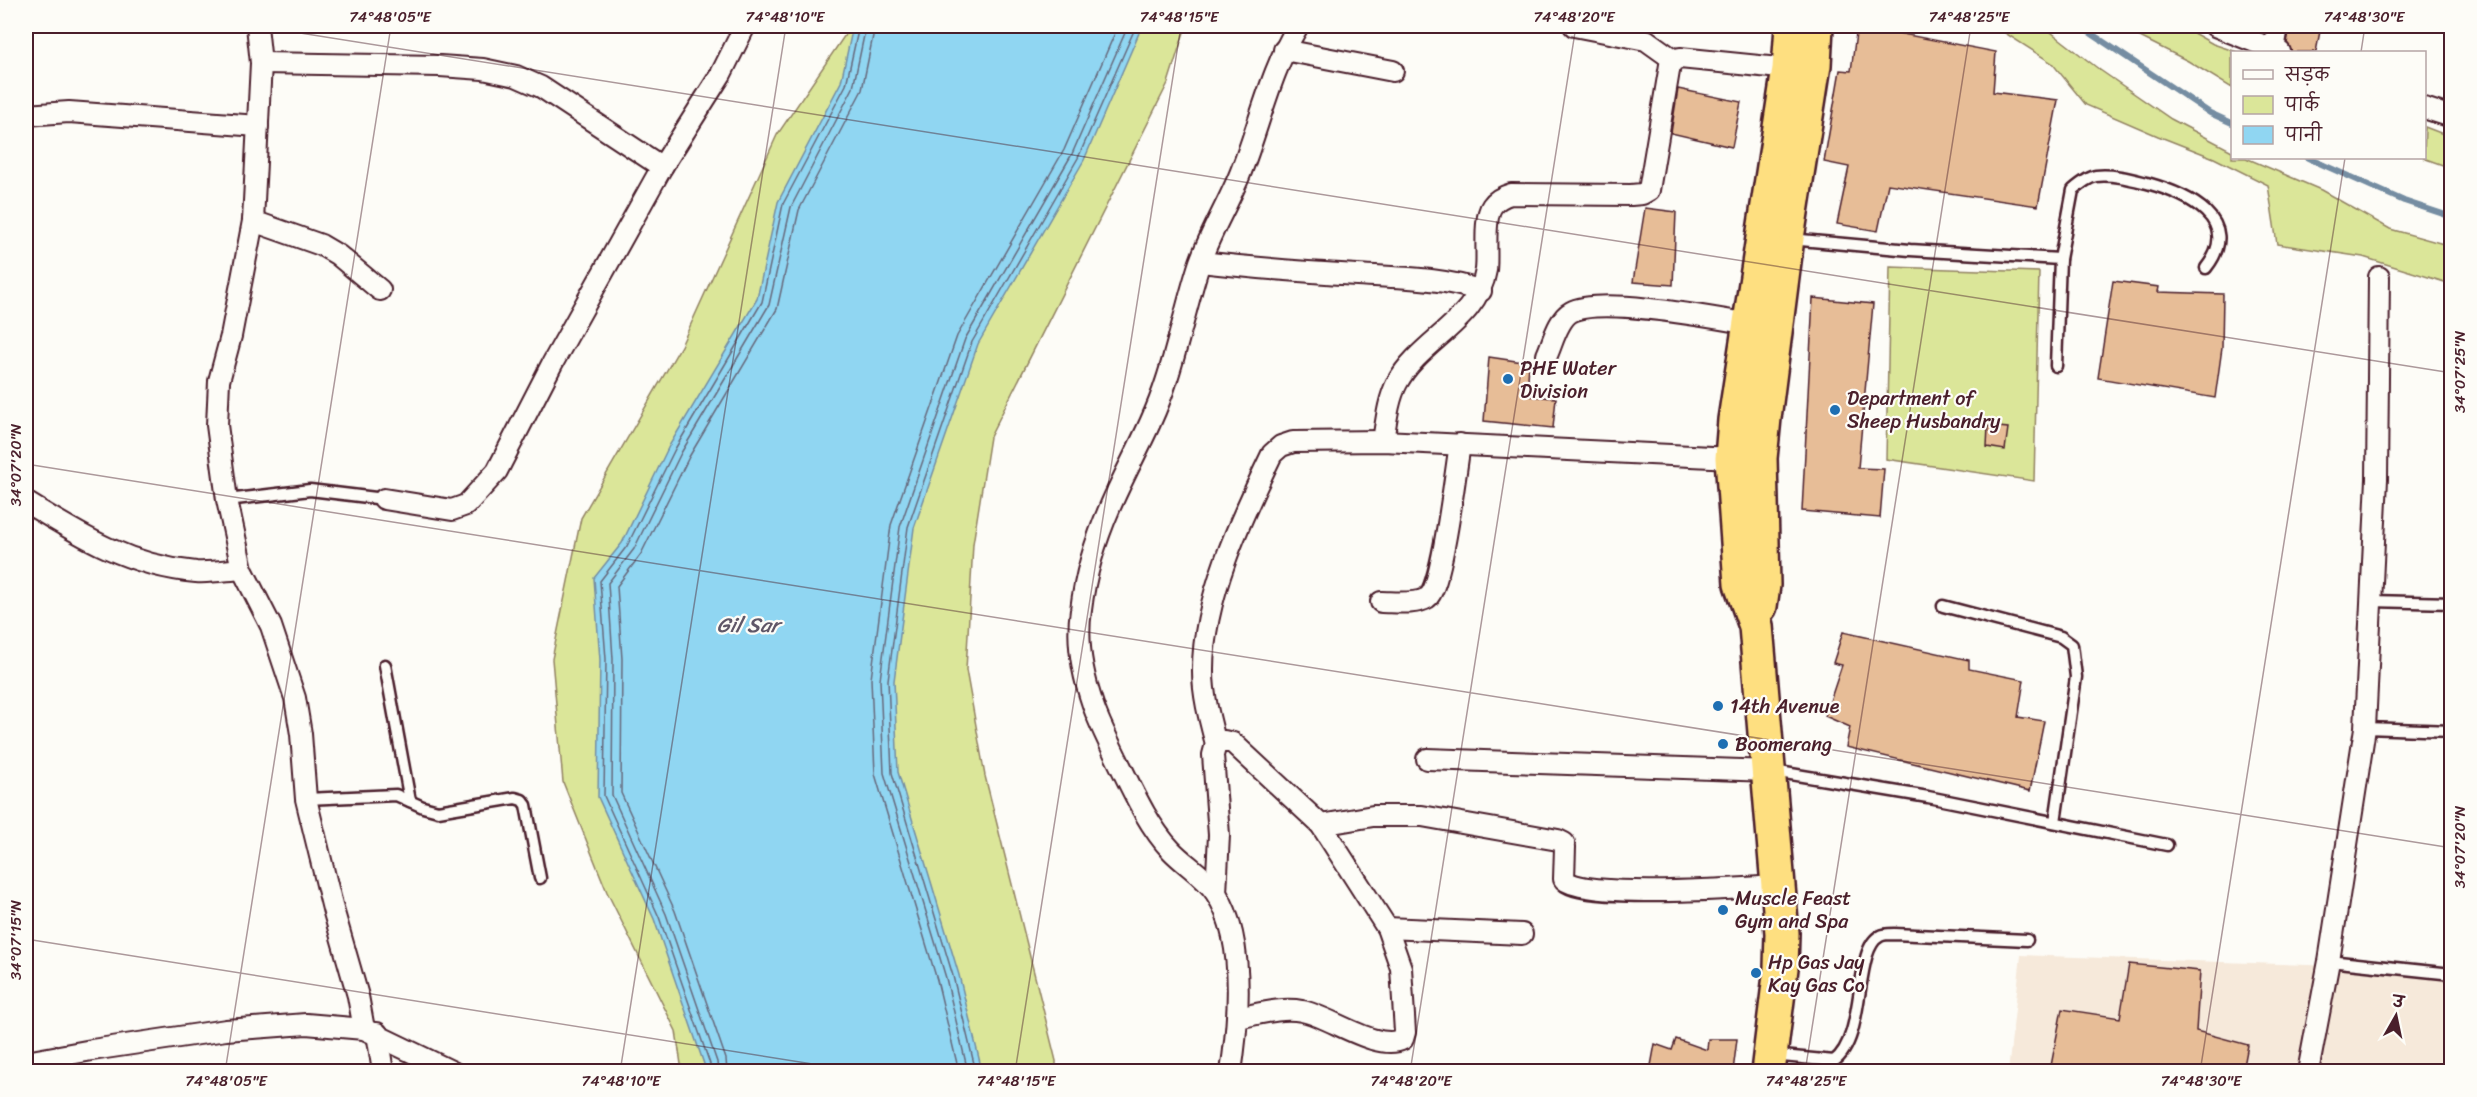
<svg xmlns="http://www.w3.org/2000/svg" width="2477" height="1097" font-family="Sriracha,'Playpen Sans Deva',sans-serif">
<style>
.built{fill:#f6e9da}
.green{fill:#dbe699;stroke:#928262;stroke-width:1.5}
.water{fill:#90d6f2;stroke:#748da2;stroke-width:1.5}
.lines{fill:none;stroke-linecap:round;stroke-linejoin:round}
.shore{stroke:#66687b;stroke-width:1.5}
.stream{stroke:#748da2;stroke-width:6}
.building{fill:#e7bd97;stroke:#4a1f2b;stroke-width:1.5}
.lane-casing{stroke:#4a1f2b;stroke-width:15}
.street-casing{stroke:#4a1f2b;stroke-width:24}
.highway-casing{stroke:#4a1f2b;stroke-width:38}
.lane{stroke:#fdfcf7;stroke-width:10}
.street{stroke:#fdfcf7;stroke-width:20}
.highway{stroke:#fedf80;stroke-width:33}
.ticks{fill:none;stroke:#4a1f2b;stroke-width:1.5;stroke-opacity:0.45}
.poi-dot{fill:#1f6fb2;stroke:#fdfcf7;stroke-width:2}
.labels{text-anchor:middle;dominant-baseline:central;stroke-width:4.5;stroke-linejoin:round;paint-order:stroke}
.poi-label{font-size:20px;fill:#4a1f2b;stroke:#fdfcf7;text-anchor:start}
.water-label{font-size:21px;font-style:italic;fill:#5f5667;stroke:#fdfcf7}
.neatline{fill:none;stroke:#4a1f2b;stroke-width:2}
.ticks-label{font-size:15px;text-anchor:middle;fill:#4a1f2b}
</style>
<rect width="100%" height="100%" fill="#fdfcf7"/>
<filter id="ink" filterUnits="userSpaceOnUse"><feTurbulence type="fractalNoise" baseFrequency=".0167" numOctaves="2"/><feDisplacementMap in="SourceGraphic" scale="12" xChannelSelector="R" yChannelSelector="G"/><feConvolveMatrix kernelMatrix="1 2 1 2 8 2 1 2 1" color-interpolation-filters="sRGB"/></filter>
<g filter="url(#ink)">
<polygon class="built" points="2021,955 2451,970 2451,1071 2008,1072"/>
<g class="green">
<polygon points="848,26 1186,26 1168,83 990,437 973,544 966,670 985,776 1056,1061 1056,1071 682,1071 676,1031 607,892 563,782 552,659 581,518 681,346 777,135 847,32"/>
<polygon points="1994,26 2043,26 2100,70 2171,119 2232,151 2232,158 2246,158 2321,190 2390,229 2451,246 2451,284 2363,257 2277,244 2268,185 2214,158 2158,136 2086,105 2052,63"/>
<polygon points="2124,26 2181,26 2213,44 2237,52 2232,52 2232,88 2188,61 2132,33"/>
<polygon points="2425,127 2451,137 2451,168 2423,158 2424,158"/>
<polygon points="1890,267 2039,272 2034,481 1886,459"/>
</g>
<polygon class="water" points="853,26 1142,26 1084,160 978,344 914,528 894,681 898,772 959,975 982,1071 705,1071 705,1067 654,919 598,797 600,660 594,578 622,543 669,446 757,299 778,202 841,82"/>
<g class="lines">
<g class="shore">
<polyline points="710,1072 710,1064 659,917 604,796 606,659 600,581 627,546 675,449 762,302 783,204 846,85 859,26"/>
<polyline points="718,1072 717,1062 666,914 612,795 613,659 608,583 634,549 681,453 769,305 791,207 853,88 866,26"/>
<polyline points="727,1072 726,1059 675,911 621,793 622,659 617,586 641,554 689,457 777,309 799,210 862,90 875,26"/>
<polyline points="959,1072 937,980 875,774 871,679 891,525 957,336 1064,150 1118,26"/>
<polyline points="968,1072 946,978 884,773 880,680 900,527 965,339 1072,154 1128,26"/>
<polyline points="976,1072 953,976 892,773 888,680 908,527 972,342 1078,158 1136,26"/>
</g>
<g class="stream">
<polyline points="2080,26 2210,113 2232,123"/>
<polyline points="2308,158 2404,201 2452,217"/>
</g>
</g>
<g class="building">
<polygon points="1857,26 1894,26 1892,32 1996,52 1993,92 2058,100 2038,206 1888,184 1878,231 1837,224 1849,167 1824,162 1840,70 1851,71"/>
<polygon points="2290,26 2321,26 2316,52 2292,52 2287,43"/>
<polygon points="1678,89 1741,102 1732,147 1671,133"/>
<polygon points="1645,208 1676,212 1673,285 1633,282"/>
<polygon points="2113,281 2159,287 2158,292 2223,294 2222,348 2215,398 2098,378"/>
<polygon points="1813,298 1873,304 1858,468 1884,469 1880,518 1802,511"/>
<polygon points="1489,357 1529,363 1527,396 1556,398 1553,428 1484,421"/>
<polygon points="1988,426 2008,428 2005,450 1987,447"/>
<polygon points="1843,632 1969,660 1969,669 2024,680 2018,717 2044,721 2030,791 1846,747 1850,727 1825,716 1842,665 1833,663"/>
<polygon points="2129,964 2200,971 2196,1031 2248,1045 2243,1071 2050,1071 2062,1009 2120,1018"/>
<polygon points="1676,1039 1707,1050 1708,1039 1737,1039 1733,1071 1650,1071 1655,1044 1672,1050"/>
</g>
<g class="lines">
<g class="lane-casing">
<g id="lane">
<path d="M1790 239 1910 250 2060 259 2073 190C2079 185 2089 177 2096 176 2113 174 2131 179 2147 183 2187 194 2244 220 2206 268"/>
<polyline points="2056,366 2060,259"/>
<polyline points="227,500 310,490 384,499"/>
<polyline points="2371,601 2452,603"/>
<polyline points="1943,606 2061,637 2072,645 2076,677 2055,822"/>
<polyline points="385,665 410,801"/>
<polyline points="2365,728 2452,731"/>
<polyline points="1773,771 1928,797 2167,845"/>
<polyline points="306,799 396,795 423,807 438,811 515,798 522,800 526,805 540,878"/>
<polyline points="2329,961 2452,974"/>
<path d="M1772 1055 1834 1061C1867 1037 1853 949 1880 936 1883 934 1890 934 1894 934L2027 940"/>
</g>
</g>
<g class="street-casing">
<g id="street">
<polyline points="257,26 261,63 253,221 231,336 219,381 217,425 227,500 242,569 271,626 295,698 301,734 306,799 333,909 358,996 364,1029"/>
<polyline points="1574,26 1646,40 1674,60"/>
<polyline points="2215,26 2280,52"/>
<polyline points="1284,50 1393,71"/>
<polyline points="2274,50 2278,26"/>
<polyline points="261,63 440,66 483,69 516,76 541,87 662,167"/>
<polyline points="2424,108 2452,117"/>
<polyline points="26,115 69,112 258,126"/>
<polyline points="253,221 321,245 338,255 380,290"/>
<path d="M1201 262C1253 268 1305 272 1357 275 1398 278 1441 277 1481 291"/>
<path d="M1547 355C1553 342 1558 319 1571 312 1600 296 1714 318 1750 324"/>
<path d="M1383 441C1386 423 1388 400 1397 383 1420 340 1478 321 1486 270 1488 254 1483 219 1492 206 1496 200 1504 196 1511 194L1631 195 1642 194 1649 190 1670 65 1674 60 1680 58 1789 69 1799 68"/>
<polyline points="384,499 452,510 466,505 497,471 552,364 662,167 721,74 745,26"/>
<path d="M26 502C81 536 129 566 196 572 211 573 227 570 242 569"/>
<path d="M1381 602C1393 602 1416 605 1427 598 1442 589 1456 468 1460 444"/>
<path d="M1216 744C1210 721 1203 696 1203 672 1202 600 1241 518 1272 454L1281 446 1293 442 1383 441 1732 458"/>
<polyline points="1427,759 1770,771"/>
<path d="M1321 825 1373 816H1422L1558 840 1564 843 1565 847 1564 879C1575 900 1748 888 1777 886"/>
<path d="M1216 893 1219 835 1213 755 1216 744 1224 741 1233 743 1321 825 1387 928 1401 968 1405 1032 1403 1039C1378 1053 1328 1015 1302 1011 1281 1007 1259 1014 1237 1018"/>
<polyline points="1387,928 1522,934"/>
<polyline points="377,1033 383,1072"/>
<polyline points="26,1062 92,1050 226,1030 306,1024 364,1029 453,1072"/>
<path d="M1231 1072C1239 1019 1246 940 1216 893 1204 875 1185 865 1171 850 1147 824 1132 789 1116 757 1108 740 1099 723 1093 705 1083 676 1076 642 1081 610 1085 575 1096 539 1110 507 1128 465 1152 426 1166 382 1179 343 1187 301 1200 262 1211 231 1228 204 1240 174 1260 124 1270 72 1298 26"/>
<polyline points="2308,1072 2329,961 2365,728 2377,479 2379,277"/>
</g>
</g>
<g class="highway-casing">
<g id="highway">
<polyline points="1760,606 1763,585 1760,458 1764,418 1787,238 1814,65 1816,26"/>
<polyline points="1768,1072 1781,968 1782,933 1756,626 1741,584 1732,458 1735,420 1789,69 1792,26"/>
</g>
</g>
<use href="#lane" class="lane"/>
<use href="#street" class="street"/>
<use href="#highway" class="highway"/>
</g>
</g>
<path class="ticks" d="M256 26 2452 373M2361 52 2365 26M26 464 2452 848M26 939 863 1072M225 1072 391 26M620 1072 786 26M1015 1072 1181 26M1410 1072 1576 26M1805 1072 1971 26M2200 1072 2345 158"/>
<g class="poi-dot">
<circle cx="1508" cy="379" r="6"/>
<circle cx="1835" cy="410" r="6"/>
<circle cx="1718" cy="706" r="6"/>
<circle cx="1723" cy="744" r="6"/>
<circle cx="1723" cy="910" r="6"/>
<circle cx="1756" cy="973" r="6"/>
</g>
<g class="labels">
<g class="poi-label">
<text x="1520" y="368">PHE Water<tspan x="1520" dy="23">Division</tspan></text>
<text x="1847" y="398">Department of<tspan x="1847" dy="23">Sheep Husbandry</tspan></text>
<text x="1730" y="706">14th Avenue</text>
<text x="1735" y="744">Boomerang</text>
<text x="1735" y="898">Muscle Feast<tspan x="1735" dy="23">Gym and Spa</tspan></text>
<text x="1768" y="962">Hp Gas Jay<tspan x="1768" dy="23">Kay Gas Co</tspan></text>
</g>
<g class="water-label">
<text x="748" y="625">Gil Sar</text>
</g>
</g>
<rect width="2477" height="1097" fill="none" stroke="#fdfcf7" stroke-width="66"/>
<rect x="2231" y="51" width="195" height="108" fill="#fdfcf7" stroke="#b5a4a5" stroke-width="1.5"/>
<rect x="2243" y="70" width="30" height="9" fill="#fdfcf7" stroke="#b5a4a5" stroke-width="1.5"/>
<text x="2285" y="81" font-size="18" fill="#4a1f2b">सड़क</text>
<rect x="2243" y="96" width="30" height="18" fill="#dbe699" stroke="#b5a4a5" stroke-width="1.5"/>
<text x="2285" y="111" font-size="18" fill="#4a1f2b">पार्क</text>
<rect x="2243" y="126" width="30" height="18" fill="#90d6f2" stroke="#b5a4a5" stroke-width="1.5"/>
<text x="2285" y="141" font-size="18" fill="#4a1f2b">पानी</text>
<g transform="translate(2396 1016) rotate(9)" stroke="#fdfcf7" stroke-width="4.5" paint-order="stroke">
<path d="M0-4.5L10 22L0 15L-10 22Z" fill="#4a1f2b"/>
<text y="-9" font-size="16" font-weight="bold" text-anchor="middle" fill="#4a1f2b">उ</text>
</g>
<rect x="33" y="33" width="2411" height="1031" class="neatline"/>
<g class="ticks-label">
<text x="390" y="22">74°48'05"E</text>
<text x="785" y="22">74°48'10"E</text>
<text x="1179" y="22">74°48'15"E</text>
<text x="1574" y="22">74°48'20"E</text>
<text x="1969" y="22">74°48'25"E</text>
<text x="2364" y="22">74°48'30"E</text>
<text transform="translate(2460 372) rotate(-90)" y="5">34°07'25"N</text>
<text transform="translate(16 465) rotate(-90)" y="5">34°07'20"N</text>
<text transform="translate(2460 847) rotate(-90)" y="5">34°07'20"N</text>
<text transform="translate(16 940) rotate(-90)" y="5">34°07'15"N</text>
<text x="226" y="1086">74°48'05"E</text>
<text x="621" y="1086">74°48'10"E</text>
<text x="1016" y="1086">74°48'15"E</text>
<text x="1411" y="1086">74°48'20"E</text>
<text x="1806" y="1086">74°48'25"E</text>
<text x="2201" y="1086">74°48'30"E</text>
</g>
</svg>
